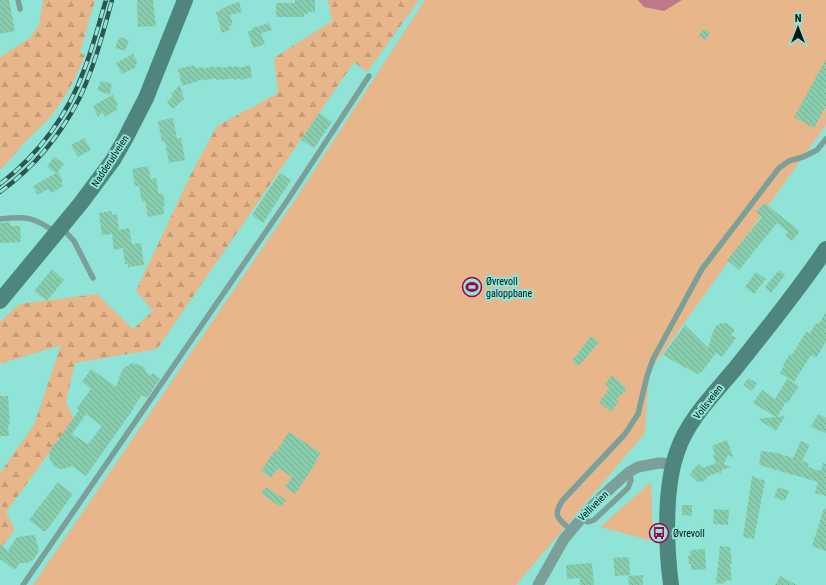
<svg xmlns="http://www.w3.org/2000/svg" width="826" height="585" font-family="'Roboto Condensed',sans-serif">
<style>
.green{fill:#e7b68a}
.forest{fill:url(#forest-firs)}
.water{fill:#bd7889}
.building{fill:url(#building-back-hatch);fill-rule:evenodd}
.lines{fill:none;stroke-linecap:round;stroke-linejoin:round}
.lane{stroke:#7b9f99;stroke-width:5.5}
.street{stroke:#7b9f99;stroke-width:11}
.secondary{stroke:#4e867e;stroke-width:16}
.rail-casing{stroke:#2c5650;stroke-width:4.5}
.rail{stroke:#90e3d7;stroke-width:3;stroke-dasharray:9;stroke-linecap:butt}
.labels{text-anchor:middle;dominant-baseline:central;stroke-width:4;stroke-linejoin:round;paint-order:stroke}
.street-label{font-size:10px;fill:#001815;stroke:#90e3d7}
.poi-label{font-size:10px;fill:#001815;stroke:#90e3d7;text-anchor:start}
</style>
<defs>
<pattern id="forest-firs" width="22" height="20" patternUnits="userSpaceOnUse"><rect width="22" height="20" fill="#e7b68a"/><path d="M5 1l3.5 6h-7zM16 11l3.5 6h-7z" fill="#c49c76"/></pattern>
<pattern id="building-back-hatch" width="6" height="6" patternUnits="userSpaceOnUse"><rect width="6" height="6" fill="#88cdad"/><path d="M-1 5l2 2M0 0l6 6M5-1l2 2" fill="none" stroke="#74af94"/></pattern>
</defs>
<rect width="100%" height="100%" fill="#90e3d7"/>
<g class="green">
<polygon points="425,0 826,0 826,125 649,372 645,433 516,585 33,585 293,203"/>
<polygon points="0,152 14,155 0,170"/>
<polygon points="651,482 653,541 600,527"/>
</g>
<g class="forest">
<path d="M43 0H95L80 53 85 55C77 75 67 95 54 112 42 128 25 139 14 155L0 152V57L30 38 39 25Z"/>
<polygon points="328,0 419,0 367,72 354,62 157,349 75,363 66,402 74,419 6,512 15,530 0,549 0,473 34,425 61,345 0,364 0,322 19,304 97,294 133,329 153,311 136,291 190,176 217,126 278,93 274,58 332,21"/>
</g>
<polygon class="water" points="638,0 682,0 664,11 644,7"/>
<g class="building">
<polygon points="0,0 9,0 15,31 0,34"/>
<polygon points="137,0 153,0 156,26 138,27"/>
<polygon points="295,0 315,0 315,12 308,12 308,14 304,14 304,17 276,17 276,3 295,3"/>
<polygon points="239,2 242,12 230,15 233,25 229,26 230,30 222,33 216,12 221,10 220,9"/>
<polygon points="269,23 272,30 261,33 265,44 253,48 248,31 253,30 252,28"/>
<polygon points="704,29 710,33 706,40 699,35"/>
<polygon points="119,37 129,40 125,51 115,48"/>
<polygon points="133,54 138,63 135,65 136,67 122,74 116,63"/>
<polygon points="826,59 826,106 814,128 794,117"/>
<polygon points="194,65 194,67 196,66 196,68 203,67 203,69 214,66 214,68 221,66 221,68 232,66 232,67 239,66 239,68 250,65 252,77 241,80 241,78 234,80 234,78 223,80 223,79 216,80 216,78 205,80 205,79 182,86 178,69"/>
<polygon points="101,81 112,84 110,95 97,90"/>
<polygon points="180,85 184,99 173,109 167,102 173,96 171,94"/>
<polygon points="114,94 113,96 118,104 116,106 118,109 105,117 102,112 98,117 93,106"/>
<polygon points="319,113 332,122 314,148 301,140"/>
<polygon points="173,118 177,138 181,138 185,160 169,163 165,141 162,142 158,121"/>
<polygon points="84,138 91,150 78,157 71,145"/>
<polygon points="54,157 64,164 58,172 63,181 61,182 63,186 51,193 48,189 40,194 37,194 33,186 56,173 47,167"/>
<polygon points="148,166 151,179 156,178 159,194 163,193 165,205 163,206 164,214 148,217 145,201 142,202 139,186 135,186 132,169"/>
<polygon points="280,173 291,180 263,223 252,215"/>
<polygon points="764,203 800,231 792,241 785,235 788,232 777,223 739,270 727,260 762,217 756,212"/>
<polygon points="111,211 112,215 117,214 119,230 129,228 132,244 141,243 144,265 128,267 128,264 125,264 123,248 114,250 112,234 102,235 99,213"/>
<polygon points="10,222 10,226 20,226 21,242 0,243 0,223"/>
<polygon points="52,269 64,280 47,301 34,291"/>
<polygon points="779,270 785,275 771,293 765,287"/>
<polygon points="756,272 766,279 754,294 745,287"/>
<polygon points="826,312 826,342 816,358 811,355 794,382 780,373 784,366 783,365 790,354 792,355 806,332 810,333 816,323 818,324 820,322"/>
<polygon points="721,323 726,323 735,330 731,335 736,338 722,357 716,353 702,372 697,374 663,355 685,325 708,348 713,332 716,326"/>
<polygon points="591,336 599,342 579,366 572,361"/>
<path d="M132 363 143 366 149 376 154 373 160 379 147 398 142 395 133 408H134L86 476 72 466 67 468 61 469 55 467 51 462 49 456 50 450 53 445 56 443 79 410 77 408 91 389 82 382 91 369 116 387 122 370 127 366ZM86 414 102 426 88 444 72 434Z"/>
<polygon points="612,375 627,389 616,400 619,402 611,412 599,402 610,388 605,384"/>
<polygon points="748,378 757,383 752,391 743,385"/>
<polygon points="787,379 799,386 788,403 786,402 777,417 785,416 776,431 758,419 776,417 753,403 762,390 775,399"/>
<polygon points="0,396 8,396 10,425 8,425 9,436 0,436"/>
<polygon points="818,414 826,418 826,433 811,427"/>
<polygon points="289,432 321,453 316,460 317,461 295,494 285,487 292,477 278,468 271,478 261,471 274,451 276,452"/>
<polygon points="727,440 733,457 728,455 724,464 731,467 722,470 721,475 719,472 706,477 707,478 704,481 698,482 690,474 698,464 703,468 716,463 713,456 715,454 712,446"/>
<polygon points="801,441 810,445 802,461 809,463 808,467 821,471 823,463 826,464 826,496 815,493 818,482 759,465 761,451 777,453 793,458"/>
<polygon points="752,476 765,481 754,539 743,537"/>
<polygon points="58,482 73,494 46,531 43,531 29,520"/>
<polygon points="266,487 286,500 281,507 261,493"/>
<polygon points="778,487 789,491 785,501 774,497"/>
<polygon points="682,505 692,505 692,516 682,515"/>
<polygon points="824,508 826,509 826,551 812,546"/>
<polygon points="714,509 729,510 728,525 713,524"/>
<polygon points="35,535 39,551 33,560 27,563 20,563 15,570 0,559 0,544 8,551 16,538 22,536"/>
<polygon points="720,546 730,547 732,563 730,564 732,580 725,581 725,583 716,584"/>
<polygon points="705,549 706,569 691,570 691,564 689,564 688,556 691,556 690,550"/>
<polygon points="629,557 630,575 615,576 613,558"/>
<polygon points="592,563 594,585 580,585 580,578 567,579 566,565"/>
<polygon points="643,575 643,585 629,585 628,576"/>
<polygon points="780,576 797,585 775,585"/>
</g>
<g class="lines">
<g class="lane">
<polyline points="18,0 20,9"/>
<path d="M0 219C26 216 35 217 56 233"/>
<polyline points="63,229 74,241 93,278"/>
<polyline points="580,519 588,522 594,520 628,488 631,480 629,472"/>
<path d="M571 530C559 519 552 517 562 501L625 434 638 414 647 376 653 359 702 269 779 168 789 161 803 157 817 150 826 139"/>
<polyline points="23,585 287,201 369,76"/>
</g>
<polyline class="street" points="538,585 564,539 591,507 612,487 629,472 638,467 659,463 673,464"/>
<g class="secondary">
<polyline points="0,301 81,203 113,160 125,139 146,98 185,0"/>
<path d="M671 585C666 547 664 488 677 452 687 421 713 395 734 370 765 331 798 291 826 249"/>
</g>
<g class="rail-casing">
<g id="rail">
<path d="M0 184C38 155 68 115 84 70 93 47 99 23 106 0"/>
<path d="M0 192C33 168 60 136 79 99 94 68 103 33 112 0"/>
</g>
</g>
<use href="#rail" class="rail"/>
</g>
<defs>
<g id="stadium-ring" transform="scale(1)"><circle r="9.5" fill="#90e3d7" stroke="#9e044b" stroke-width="1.5"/><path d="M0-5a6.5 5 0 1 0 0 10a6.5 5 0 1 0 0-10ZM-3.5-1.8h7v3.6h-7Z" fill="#9e044b"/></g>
<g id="bus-ring" transform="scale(1)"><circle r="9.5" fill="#90e3d7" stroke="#9e044b" stroke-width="1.5"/><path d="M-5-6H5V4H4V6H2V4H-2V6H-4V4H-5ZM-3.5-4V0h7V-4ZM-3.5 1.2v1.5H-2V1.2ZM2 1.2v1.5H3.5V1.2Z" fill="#9e044b"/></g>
</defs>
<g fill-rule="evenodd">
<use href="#stadium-ring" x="472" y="287"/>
<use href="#bus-ring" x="659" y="533"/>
</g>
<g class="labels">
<g class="street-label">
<text transform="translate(110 161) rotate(-57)">Nadderudveien</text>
<text transform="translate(708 402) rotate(-52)">Vollsveien</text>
<text transform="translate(593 506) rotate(-45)">Velliveien</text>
</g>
<g class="poi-label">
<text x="486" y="281">Øvrevoll<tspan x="486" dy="12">galoppbane</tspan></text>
<text x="673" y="533">Øvrevoll</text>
</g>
</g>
<g transform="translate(798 28)" stroke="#90e3d7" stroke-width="3" paint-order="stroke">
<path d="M0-3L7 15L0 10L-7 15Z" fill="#001815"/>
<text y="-6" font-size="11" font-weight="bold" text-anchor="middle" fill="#001815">N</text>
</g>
</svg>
